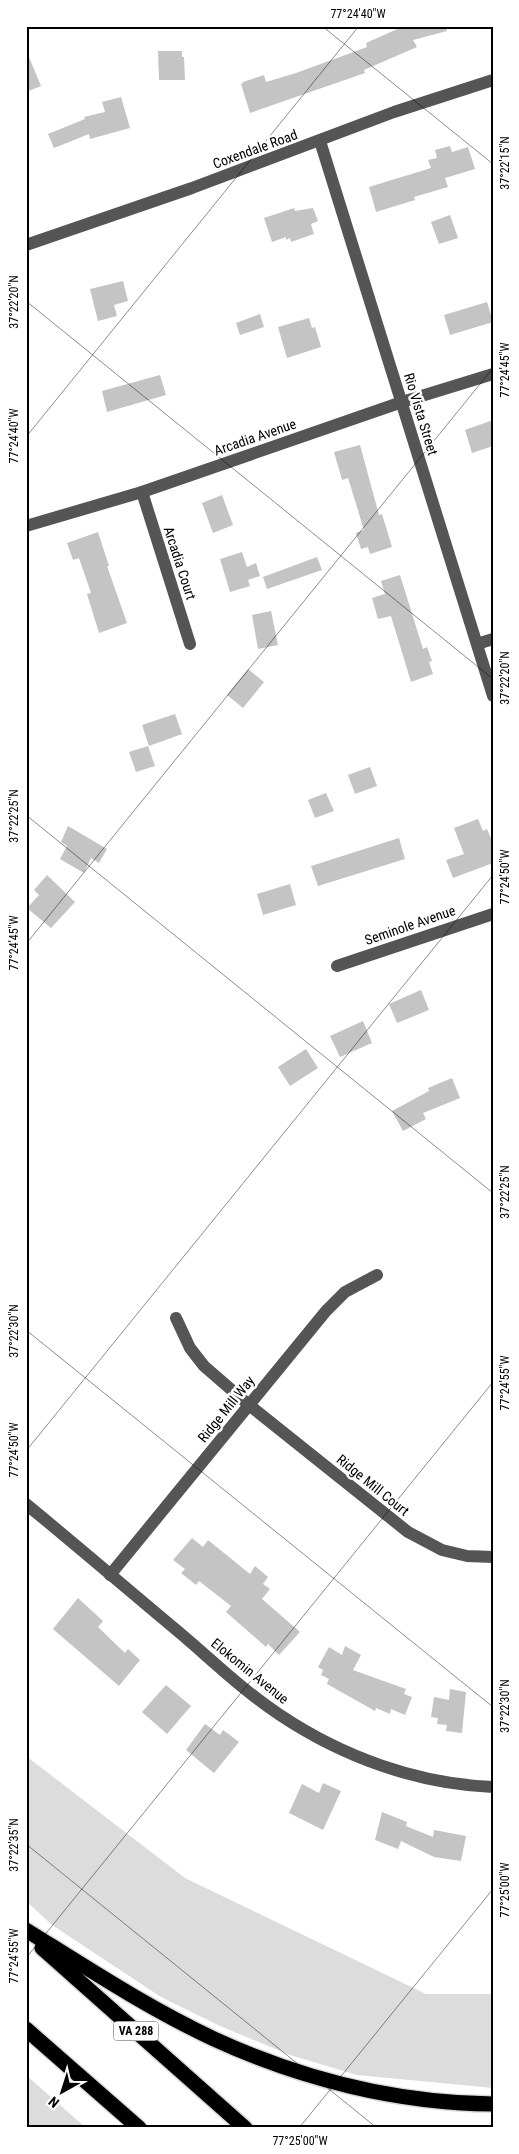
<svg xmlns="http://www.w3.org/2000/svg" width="519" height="2154" font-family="'Roboto Condensed',sans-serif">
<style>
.green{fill:#dcdcdc}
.building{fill:#c4c4c4}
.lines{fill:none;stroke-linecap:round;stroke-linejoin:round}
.highway-casing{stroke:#dbdbdb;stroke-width:18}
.minor{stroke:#555;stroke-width:12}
.highway{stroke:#000;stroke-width:15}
.ticks{fill:none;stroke:#000;stroke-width:1;stroke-opacity:0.45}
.labels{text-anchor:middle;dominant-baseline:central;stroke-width:5;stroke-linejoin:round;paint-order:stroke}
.shield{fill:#fff;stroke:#4c4c4c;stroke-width:1}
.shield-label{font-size:12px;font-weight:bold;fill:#000}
.street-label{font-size:14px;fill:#000;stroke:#fff}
.neatline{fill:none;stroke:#000;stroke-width:2}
.ticks-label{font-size:12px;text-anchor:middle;fill:#000}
</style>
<rect width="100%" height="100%" fill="#fff"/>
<g class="green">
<polygon points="26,1756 185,1878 426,1994 493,1994 493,2088 357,2075 290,2055 220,2026 161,1997 52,1925 26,1901"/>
<polygon points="26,2075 86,2128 26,2128"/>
</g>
<g class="building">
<polygon points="404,26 446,26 447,31 413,40 417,47 364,70 365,73 250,113 241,84 243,83 243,82 264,75 266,82 296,73 367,47 366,43"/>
<polygon points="26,50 41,86 26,92"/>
<polygon points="158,51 182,51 182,57 184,57 185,80 159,80"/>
<polygon points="121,97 130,128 90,139 89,134 54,148 48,134 85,119 84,117 105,112 102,102"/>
<polygon points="450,146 452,152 468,147 475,169 445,178 448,187 414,197 415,200 376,212 369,187 431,168 428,160 437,158 435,150"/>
<polygon points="294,208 295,211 313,208 318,221 311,224 314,234 291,242 290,238 286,240 286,237 272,242 264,218"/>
<polygon points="450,215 458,238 439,244 431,222"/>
<polygon points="123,281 128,301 114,305 117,316 98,321 90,289"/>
<polygon points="487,302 493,322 450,335 444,315"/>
<polygon points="260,314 264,327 240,335 236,323"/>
<polygon points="309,318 312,328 315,327 321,347 287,358 278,327"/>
<polygon points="160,375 166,395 107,412 102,391"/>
<polygon points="493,420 493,446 472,453 465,430"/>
<polygon points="360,445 379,515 382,514 392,547 370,554 368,547 361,549 356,533 364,530 348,478 342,480 334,452"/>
<polygon points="222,495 233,525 213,533 202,503"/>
<polygon points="98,532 109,566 107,566 127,623 99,633 87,594 91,593 79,558 73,560 67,543"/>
<polygon points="242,552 247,567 256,563 260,576 248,580 250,586 230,592 220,559"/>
<polygon points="317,557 322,570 267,589 263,577"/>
<polygon points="400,575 423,649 427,647 432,661 429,662 433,674 411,682 391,616 378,619 372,598 385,594 381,581"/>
<polygon points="271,611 278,645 258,649 252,615"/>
<polygon points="248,669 264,682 243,708 227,695"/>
<polygon points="175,714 182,734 149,746 142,725"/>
<polygon points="148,746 155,766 136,772 129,752"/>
<polygon points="370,767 377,786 355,794 348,775"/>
<polygon points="326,793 334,811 315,818 308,800"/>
<polygon points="478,819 483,831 487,829 493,843 493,863 453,878 446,860 464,854 454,828"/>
<polygon points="68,826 107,849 99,863 91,858 84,873 60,859 67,846 61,842"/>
<polygon points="399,838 405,859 318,886 311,866"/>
<polygon points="47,875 75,902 51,928 27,908 39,895 34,890"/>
<polygon points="290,884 296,905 263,915 257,894"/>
<polygon points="421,990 429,1010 397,1023 389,1004"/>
<polygon points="363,1021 372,1043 340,1057 330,1036"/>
<polygon points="306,1049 318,1068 290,1086 278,1067"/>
<polygon points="452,1078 460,1098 423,1113 426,1119 403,1131 392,1111 429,1091 428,1088"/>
<polygon points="192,1538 203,1547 208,1540 250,1574 255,1566 268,1577 263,1584 270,1589 262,1599 300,1632 279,1655 268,1644 266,1647 226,1612 231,1606 199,1581 196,1585 181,1573 185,1569 173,1560"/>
<polygon points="78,1598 103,1621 98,1627 125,1653 128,1649 140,1660 119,1686 53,1629"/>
<polygon points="345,1646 361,1655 353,1670 406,1689 404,1694 412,1697 405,1715 391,1709 390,1714 376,1708 375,1711 327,1684 329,1679 321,1675 323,1670 318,1667 329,1647 342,1655"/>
<polygon points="166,1685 191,1706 167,1734 142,1712"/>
<polygon points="450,1689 466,1692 462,1733 446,1731 447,1725 437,1724 438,1718 431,1717 434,1697 449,1700"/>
<polygon points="205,1724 220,1735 223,1730 239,1742 214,1773 186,1750"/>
<polygon points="323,1783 341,1791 323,1830 289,1813 302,1784 319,1793"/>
<polygon points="382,1812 407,1822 406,1826 433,1837 434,1830 466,1836 461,1861 434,1857 401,1841 398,1849 375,1840"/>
</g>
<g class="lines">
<g class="highway-casing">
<g id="highway">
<path d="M26 1930C87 1968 148 2008 214 2039 301 2079 397 2103 493 2104"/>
<polyline points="42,1948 245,2128"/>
<polyline points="26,2029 139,2128"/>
</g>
</g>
<g class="minor">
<polyline points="320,141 493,696"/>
<polyline points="26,245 192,188 394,112 493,80"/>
<polyline points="142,492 190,644"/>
<polyline points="26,526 142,492 402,402 493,374"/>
<polyline points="477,644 493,639"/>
<polyline points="337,966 493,914"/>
<polyline points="176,1318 190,1348 204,1366 249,1405 408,1532 442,1550 467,1556 493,1557"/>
<path d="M26 1504C76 1545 125 1587 174 1628 209 1657 242 1690 280 1715 343 1757 417 1784 493 1787"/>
<polyline points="110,1575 326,1311 345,1292 377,1275"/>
</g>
<use href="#highway" class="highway"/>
</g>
<path class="ticks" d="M322 26 493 164M26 301 493 679M26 437 359 26M26 815 493 1193M26 944 493 368M26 1330 493 1707M26 1451 493 875M26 1844 377 2128M26 1958 493 1382M299 2128 493 1889"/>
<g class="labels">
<rect class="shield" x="113.5" y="2021.5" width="45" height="19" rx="4"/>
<g class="shield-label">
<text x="136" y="2031">VA 288</text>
</g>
<g class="street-label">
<text transform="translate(255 149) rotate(-20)">Coxendale Road</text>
<text transform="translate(421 414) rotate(73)">Rio Vista Street</text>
<text transform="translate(255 437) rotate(-19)">Arcadia Avenue</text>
<text transform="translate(180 563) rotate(72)">Arcadia Court</text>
<text transform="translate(410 925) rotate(-19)">Seminole Avenue</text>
<text transform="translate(226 1409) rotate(-51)">Ridge Mill Way</text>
<text transform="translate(373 1485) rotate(39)">Ridge Mill Court</text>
<text transform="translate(250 1671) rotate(39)">Elokomin Avenue</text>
</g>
</g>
<rect width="519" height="2154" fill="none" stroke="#ffffff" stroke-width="55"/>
<g transform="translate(62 2092) rotate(219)" stroke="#ffffff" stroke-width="4" paint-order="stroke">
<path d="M0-4L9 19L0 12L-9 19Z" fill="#000000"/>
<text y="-8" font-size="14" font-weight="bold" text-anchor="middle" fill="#000000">N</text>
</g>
<rect x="28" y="28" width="464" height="2098" class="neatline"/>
<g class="ticks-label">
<text x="358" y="18">77°24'40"W</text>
<text transform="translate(505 163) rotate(-90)" y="4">37°22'15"N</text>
<text transform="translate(14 302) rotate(-90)" y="4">37°22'20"N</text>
<text transform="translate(505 370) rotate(-90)" y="4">77°24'45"W</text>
<text transform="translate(14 436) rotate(-90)" y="4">77°24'40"W</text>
<text transform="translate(505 678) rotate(-90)" y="4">37°22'20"N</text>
<text transform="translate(14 816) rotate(-90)" y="4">37°22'25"N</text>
<text transform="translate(505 877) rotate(-90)" y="4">77°24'50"W</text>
<text transform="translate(14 943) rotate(-90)" y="4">77°24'45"W</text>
<text transform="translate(505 1192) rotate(-90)" y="4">37°22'25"N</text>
<text transform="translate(14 1331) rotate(-90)" y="4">37°22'30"N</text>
<text transform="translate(505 1383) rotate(-90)" y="4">77°24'55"W</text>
<text transform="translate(14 1450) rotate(-90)" y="4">77°24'50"W</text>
<text transform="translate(505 1706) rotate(-90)" y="4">37°22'30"N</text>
<text transform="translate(14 1845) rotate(-90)" y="4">37°22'35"N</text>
<text transform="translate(505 1890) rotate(-90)" y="4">77°25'00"W</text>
<text transform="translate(14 1956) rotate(-90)" y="4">77°24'55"W</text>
<text x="300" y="2145">77°25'00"W</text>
</g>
</svg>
